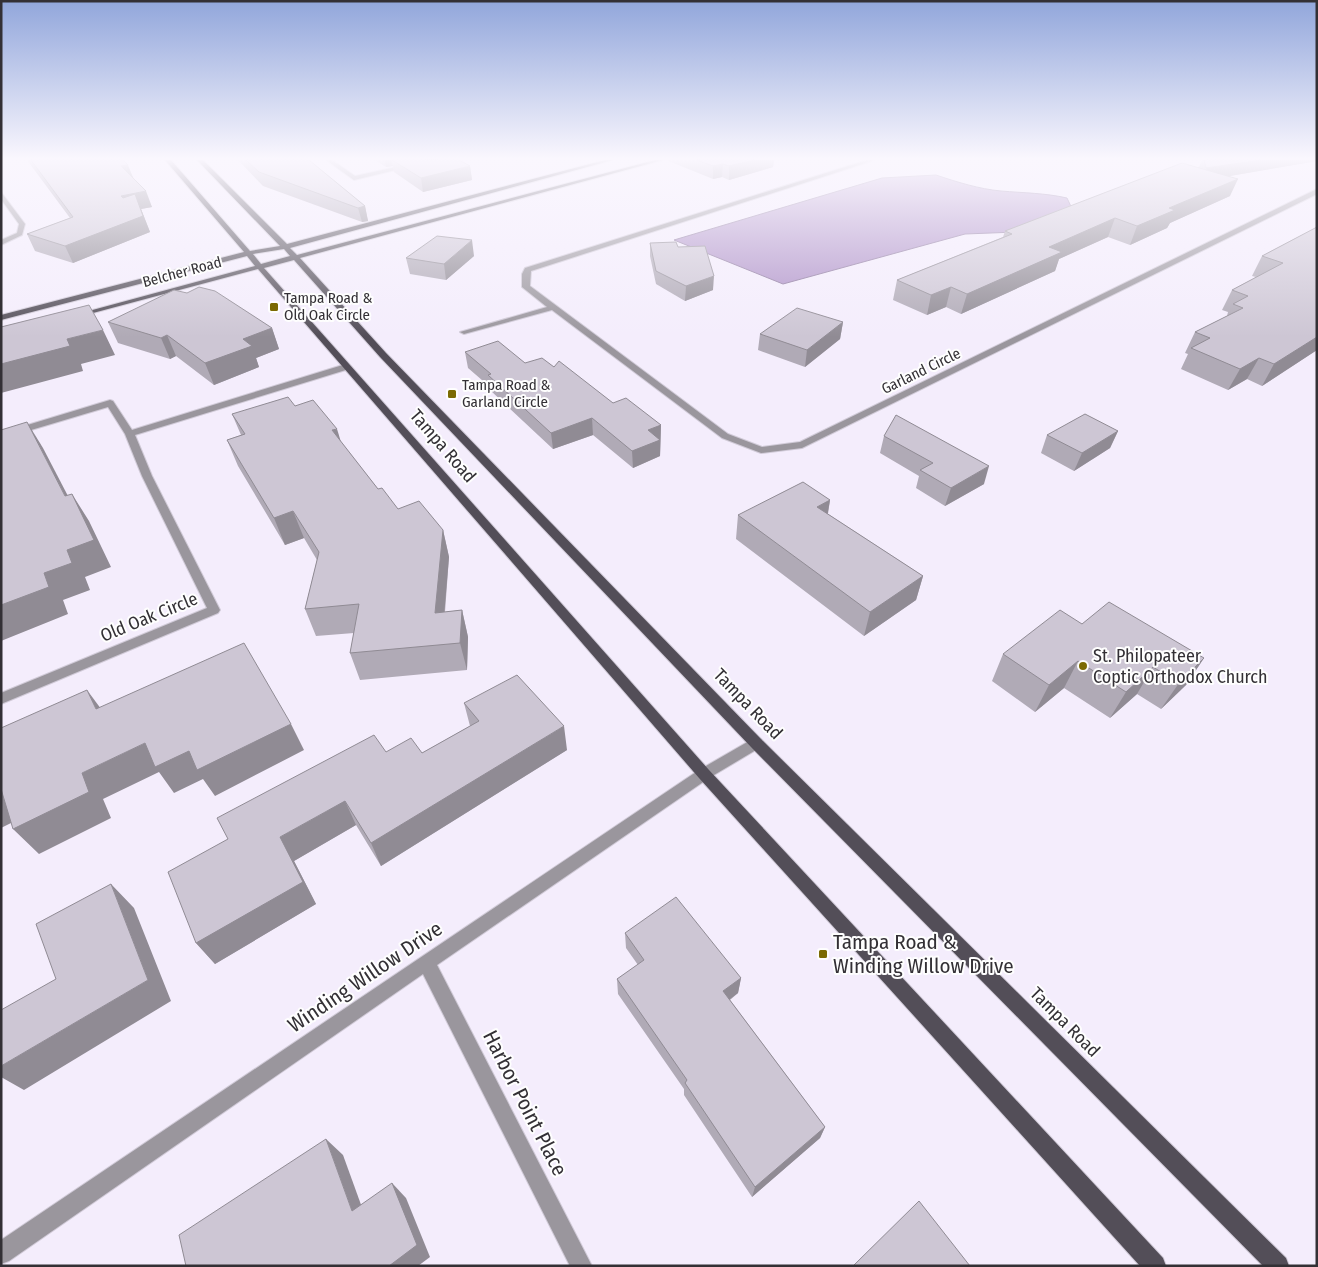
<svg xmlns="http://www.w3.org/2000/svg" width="1318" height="1267" font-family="'Fira Sans Condensed',sans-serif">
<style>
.water{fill:#af92c8;stroke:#8a759c}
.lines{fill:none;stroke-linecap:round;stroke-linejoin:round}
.minor-casing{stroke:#d1cbd8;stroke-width:2}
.major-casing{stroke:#d1cbd8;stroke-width:2}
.minor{fill:#9a969d;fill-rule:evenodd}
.major{fill:#534e58;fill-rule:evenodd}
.wall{fill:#b0aab6}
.shaded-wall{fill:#908b94}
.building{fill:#cdc6d4;stroke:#908b94}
.poi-dot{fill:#7b6a02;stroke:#fefefe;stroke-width:2}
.labels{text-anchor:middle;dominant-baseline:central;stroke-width:4;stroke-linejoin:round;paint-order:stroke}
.far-street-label{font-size:15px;fill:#333035;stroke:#fefefe}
.far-poi-label{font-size:15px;fill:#333035;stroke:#fefefe;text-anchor:start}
.street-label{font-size:18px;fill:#333035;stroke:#fefefe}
.poi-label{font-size:18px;fill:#333035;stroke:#fefefe;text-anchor:start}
.near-poi-label{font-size:21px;fill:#333035;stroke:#fefefe;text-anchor:start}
.near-street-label{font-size:21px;fill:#333035;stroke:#fefefe}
</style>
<rect width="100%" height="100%" fill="#f4edfc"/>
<path class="water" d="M936 175C957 182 979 189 1001 191 1024 193 1045 193 1067 198L1075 215 1042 231 965 234 783 284 674 240 882 178Z"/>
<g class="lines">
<g class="minor-casing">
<g id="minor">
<polygon points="326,160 332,160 355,176 428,160 437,160 354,180"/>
<polygon points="867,160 875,160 531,271 530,286 728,434 762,447 800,442 1317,189 1317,194 802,448 761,453 722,438 552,310 464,334 460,332 547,307 522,287 522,274 525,268"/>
<polygon points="1,192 25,224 22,235 1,245 1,240 17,233 19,224 1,199"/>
<polygon points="346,364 350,367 349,369 135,435 152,476 220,610 218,613 1,704 1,693 207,608 142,476 125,434 108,407 1,439 1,433 110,400 113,401 132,430"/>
<polygon points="756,737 761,739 763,743 761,747 709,778 437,965 592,1266 570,1266 423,974 9,1261 1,1264 1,1240 699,770"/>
</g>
</g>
<g class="major-casing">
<path id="major" d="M165 160H171L250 251 280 246 197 160H203L287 244 605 160H613L290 248 297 255 655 160H663L300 258 386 353 761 739 1286 1258 1289 1266H1263L751 747 380 357 294 260 264 268 709 770 1163 1258 1166 1266H1140L699 778 258 269 78 317 74 315 255 266 247 256 1 320V315L244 252ZM284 249 290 256 261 264 253 254Z"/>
</g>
<use href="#minor" class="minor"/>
<use href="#major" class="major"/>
</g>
<g class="wall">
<polygon points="27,160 123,160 134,179 152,207 141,209 150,232 73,263 35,251 27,234 70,218"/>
<polygon points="238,160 309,160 365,206 368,221 362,222 263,186"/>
<polygon points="375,160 459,160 470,166 472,180 423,192 394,172 393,166 386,167"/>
<polygon points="666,160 774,160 773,167 729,180 722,177 713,179"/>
<polygon points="1202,160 1317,160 1317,161 1229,176 1230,196 1170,223 1167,228 1130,245 1108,237 1059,259 1055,271 961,314 946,307 927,315 893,300 897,280 1003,237 1005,231 1199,167"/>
<polygon points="1317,227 1317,350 1262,386 1247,379 1228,390 1181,369 1188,354 1185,353 1195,332 1227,316 1228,312 1222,310 1232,290 1256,277 1252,276 1262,256"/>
<polygon points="650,243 713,290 685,301 656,284 650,256"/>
<polygon points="474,256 446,280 410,274 406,258"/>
<polygon points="108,322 272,328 279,349 256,358 259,367 214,385 176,356 170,359 118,343"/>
<polygon points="843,322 840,339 805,367 758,350 760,334"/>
<polygon points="465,352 525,363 554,367 613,403 661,425 660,456 633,468 593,435 553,449 491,391 490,387 468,368"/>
<polygon points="295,406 341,442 378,489 398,509 443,530 449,557 445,612 462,610 468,637 467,670 360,680 350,653 354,633 316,636 305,609 317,560 304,538 285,545 238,466 227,440 241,435 232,414"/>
<polygon points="1118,431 1110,448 1074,471 1041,453 1047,435"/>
<polygon points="884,436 984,484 945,506 916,488 919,476 880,453"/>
<polygon points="830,500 828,514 923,576 916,600 864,636 736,539 738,515"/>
<polygon points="1082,624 1204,658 1186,685 1161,709 1137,694 1110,718 1064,688 1035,712 992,681 1003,654"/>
<polygon points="464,703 567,750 381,866 356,825 294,861 316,904 215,964 196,943 386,752 422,753 470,726"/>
<polygon points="625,933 741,978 738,993 730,1000 825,1127 820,1138 752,1197 684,1095 684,1089 618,994 617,979 638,965 626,948"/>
</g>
<g class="shaded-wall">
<polygon points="385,160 391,160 393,166 386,167"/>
<polygon points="754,160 774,160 773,167 729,180 729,166"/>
<polygon points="1261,160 1317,160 1317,161 1201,181 1206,168"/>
<polygon points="723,164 722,177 713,179 713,166"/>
<polygon points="128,165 134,180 121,166"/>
<polygon points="470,166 472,180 423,192 421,178"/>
<polygon points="1238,179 1230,196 1170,223 1167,228 1130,245 1137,226 1169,208"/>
<polygon points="146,191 152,207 141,209 150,232 73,263 65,246 128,212 121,196"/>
<polygon points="365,206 368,221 362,222 358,208"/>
<polygon points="1115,218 1108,237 1059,259 1055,271 961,314 967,294 1049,247"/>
<polygon points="472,240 474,256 446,280 444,264"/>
<polygon points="714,276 713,290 685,301 686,286"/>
<polygon points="951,287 946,307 927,315 931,295"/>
<polygon points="843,322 840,339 805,367 807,350"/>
<polygon points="272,328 279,349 256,358 259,367 214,385 205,363 243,339"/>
<polygon points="103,330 115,355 81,364 83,371 1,393 1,364 67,339"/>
<polygon points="167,335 176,356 170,359 161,338"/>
<polygon points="1317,337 1317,350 1262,386 1274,364"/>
<polygon points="1259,358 1247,379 1228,390 1240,369"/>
<polygon points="592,418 593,435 553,449 551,433"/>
<polygon points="27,422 43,448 82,523 65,496"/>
<polygon points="661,425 660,456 633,468 632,451 648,430"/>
<polygon points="337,429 345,455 332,430"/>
<polygon points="1118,431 1110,448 1074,471 1082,453"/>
<polygon points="989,466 984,484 945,506 951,488"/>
<polygon points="72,494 89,521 111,567 85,577 90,590 63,600 68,614 1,641 1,605 44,573 67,550"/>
<polygon points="830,500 826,523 817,507"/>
<polygon points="293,511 304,538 285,545 274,518"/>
<polygon points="443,530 449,557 442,640 435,613"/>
<polygon points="923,576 916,600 864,636 870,612"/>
<polygon points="462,610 468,637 467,670 460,643"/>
<polygon points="1204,658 1186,685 1161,709 1179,683"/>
<polygon points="1078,661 1064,688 1035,712 1049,685"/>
<polygon points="1153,667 1137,694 1110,718 1126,692"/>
<polygon points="87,690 107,717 96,709"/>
<polygon points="291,724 304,750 215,796 203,779 174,793 159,772 103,799 111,818 39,854 13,829 82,773 145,743 189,751"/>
<polygon points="564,726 567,750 381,866 371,843"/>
<polygon points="1,789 27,815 1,828"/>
<polygon points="345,801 356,825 294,861 316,904 215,964 196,943 280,837"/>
<polygon points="111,884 134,908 171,1001 24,1090 1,1077 1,1066 148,980"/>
<polygon points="741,978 738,993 721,1006 723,991"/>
<polygon points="825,1127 820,1138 752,1197 755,1187"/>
<polygon points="326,1139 343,1155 368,1224 352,1211"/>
<polygon points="392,1183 406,1198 430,1257 418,1266 389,1266"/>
</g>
<g class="building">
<polygon points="31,160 123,160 128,165 121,166 146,191 121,196 123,198 135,194 143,216 65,246 27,234 73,217"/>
<polygon points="246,160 309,160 365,206 358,208 259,172"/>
<polygon points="392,160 459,160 470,166 421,178"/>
<polygon points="697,160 754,160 729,166 723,164 713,166"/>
<polygon points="1204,160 1261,160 1206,168"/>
<polygon points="1182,163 1238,179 1169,208 1175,210 1137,226 1115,218 1049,247 1062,252 967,294 951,287 931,295 897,280 1012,234 1005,231"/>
<polygon points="1317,227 1317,305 1316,306 1317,306 1317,337 1274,364 1259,358 1240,369 1191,348 1210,338 1195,332 1243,308 1233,304 1248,296 1232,290 1283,263 1262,256"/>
<polygon points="437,236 472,240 444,264 406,258"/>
<polygon points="676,242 678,247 705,246 714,276 686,286 656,271 650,243"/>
<polygon points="199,287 215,291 272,328 243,339 252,346 205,363 167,335 161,338 108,322 174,290 187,293"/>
<polygon points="89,305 103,330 67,339 70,346 1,364 1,327"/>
<polygon points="797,308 843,322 807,350 760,334"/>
<polygon points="498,341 525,363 542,358 554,367 559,361 613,403 626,398 661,425 648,430 660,440 632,451 592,418 551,433 488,375 491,374 465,352"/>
<polygon points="288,397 295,406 313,400 337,429 332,430 378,489 382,488 398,509 419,501 443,530 435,613 462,610 460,643 350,653 359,604 305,609 319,552 293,511 274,518 227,440 245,434 232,414"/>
<polygon points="1085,414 1118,431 1082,453 1047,435"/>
<polygon points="896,415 989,466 951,488 920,470 933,463 884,436"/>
<polygon points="27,422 65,496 72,494 94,540 67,550 72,563 44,573 49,587 1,605 1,430"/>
<polygon points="803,482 830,500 817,507 923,576 870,612 738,515"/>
<polygon points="1109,602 1204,658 1179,683 1153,667 1126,692 1078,661 1049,685 1003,654 1060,610 1082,624"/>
<polygon points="244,643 291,724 197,770 189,751 155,767 145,743 82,773 89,792 13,829 1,789 1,728 87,690 96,709"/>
<polygon points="517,675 564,726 371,843 345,801 280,837 303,882 196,943 168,872 228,839 217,818 374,735 386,752 411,738 422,753 479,721 464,703"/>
<polygon points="111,884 148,980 1,1066 1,1010 56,979 36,924"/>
<polygon points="676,897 741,978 723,991 825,1127 755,1187 685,1083 687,1080 617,979 644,960 625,933"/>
<polygon points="326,1139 352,1211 392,1183 417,1245 389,1266 186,1266 179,1235"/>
<polygon points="919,1201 970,1266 853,1266"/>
</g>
<linearGradient id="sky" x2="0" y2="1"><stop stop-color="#91a6db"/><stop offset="0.47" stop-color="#faf7fe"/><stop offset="1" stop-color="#faf7fe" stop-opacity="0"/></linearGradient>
<rect width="1318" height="337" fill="url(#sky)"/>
<g class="poi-dot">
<rect x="269" y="302" width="10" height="10" rx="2.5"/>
<rect x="447" y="389" width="10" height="10" rx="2.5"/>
<circle cx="1083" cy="666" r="5"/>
<rect x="818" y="949" width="10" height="10" rx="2.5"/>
</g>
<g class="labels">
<g class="far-street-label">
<text transform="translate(182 272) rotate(-15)">Belcher Road</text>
<text transform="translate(921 371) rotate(-26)">Garland Circle</text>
</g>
<g class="far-poi-label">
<text x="284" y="298">Tampa Road &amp;<tspan x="284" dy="17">Old Oak Circle</tspan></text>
<text x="462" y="385">Tampa Road &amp;<tspan x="462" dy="17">Garland Circle</tspan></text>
</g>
<g class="street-label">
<text transform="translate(443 446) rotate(49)">Tampa Road</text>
<text transform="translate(149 617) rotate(-22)">Old Oak Circle</text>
<text transform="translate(748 704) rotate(46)">Tampa Road</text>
<text transform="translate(1065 1022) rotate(45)">Tampa Road</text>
</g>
<g class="poi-label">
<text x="1093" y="656">St. Philopateer<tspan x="1093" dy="21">Coptic Orthodox Church</tspan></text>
</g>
<g class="near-poi-label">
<text x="833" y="942">Tampa Road &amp;<tspan x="833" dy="24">Winding Willow Drive</tspan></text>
</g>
<g class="near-street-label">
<text transform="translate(365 977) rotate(-34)">Winding Willow Drive</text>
<text transform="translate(525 1103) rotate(63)">Harbor Point Place</text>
</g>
</g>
<rect width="1318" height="1267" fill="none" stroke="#333035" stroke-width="5"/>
</svg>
